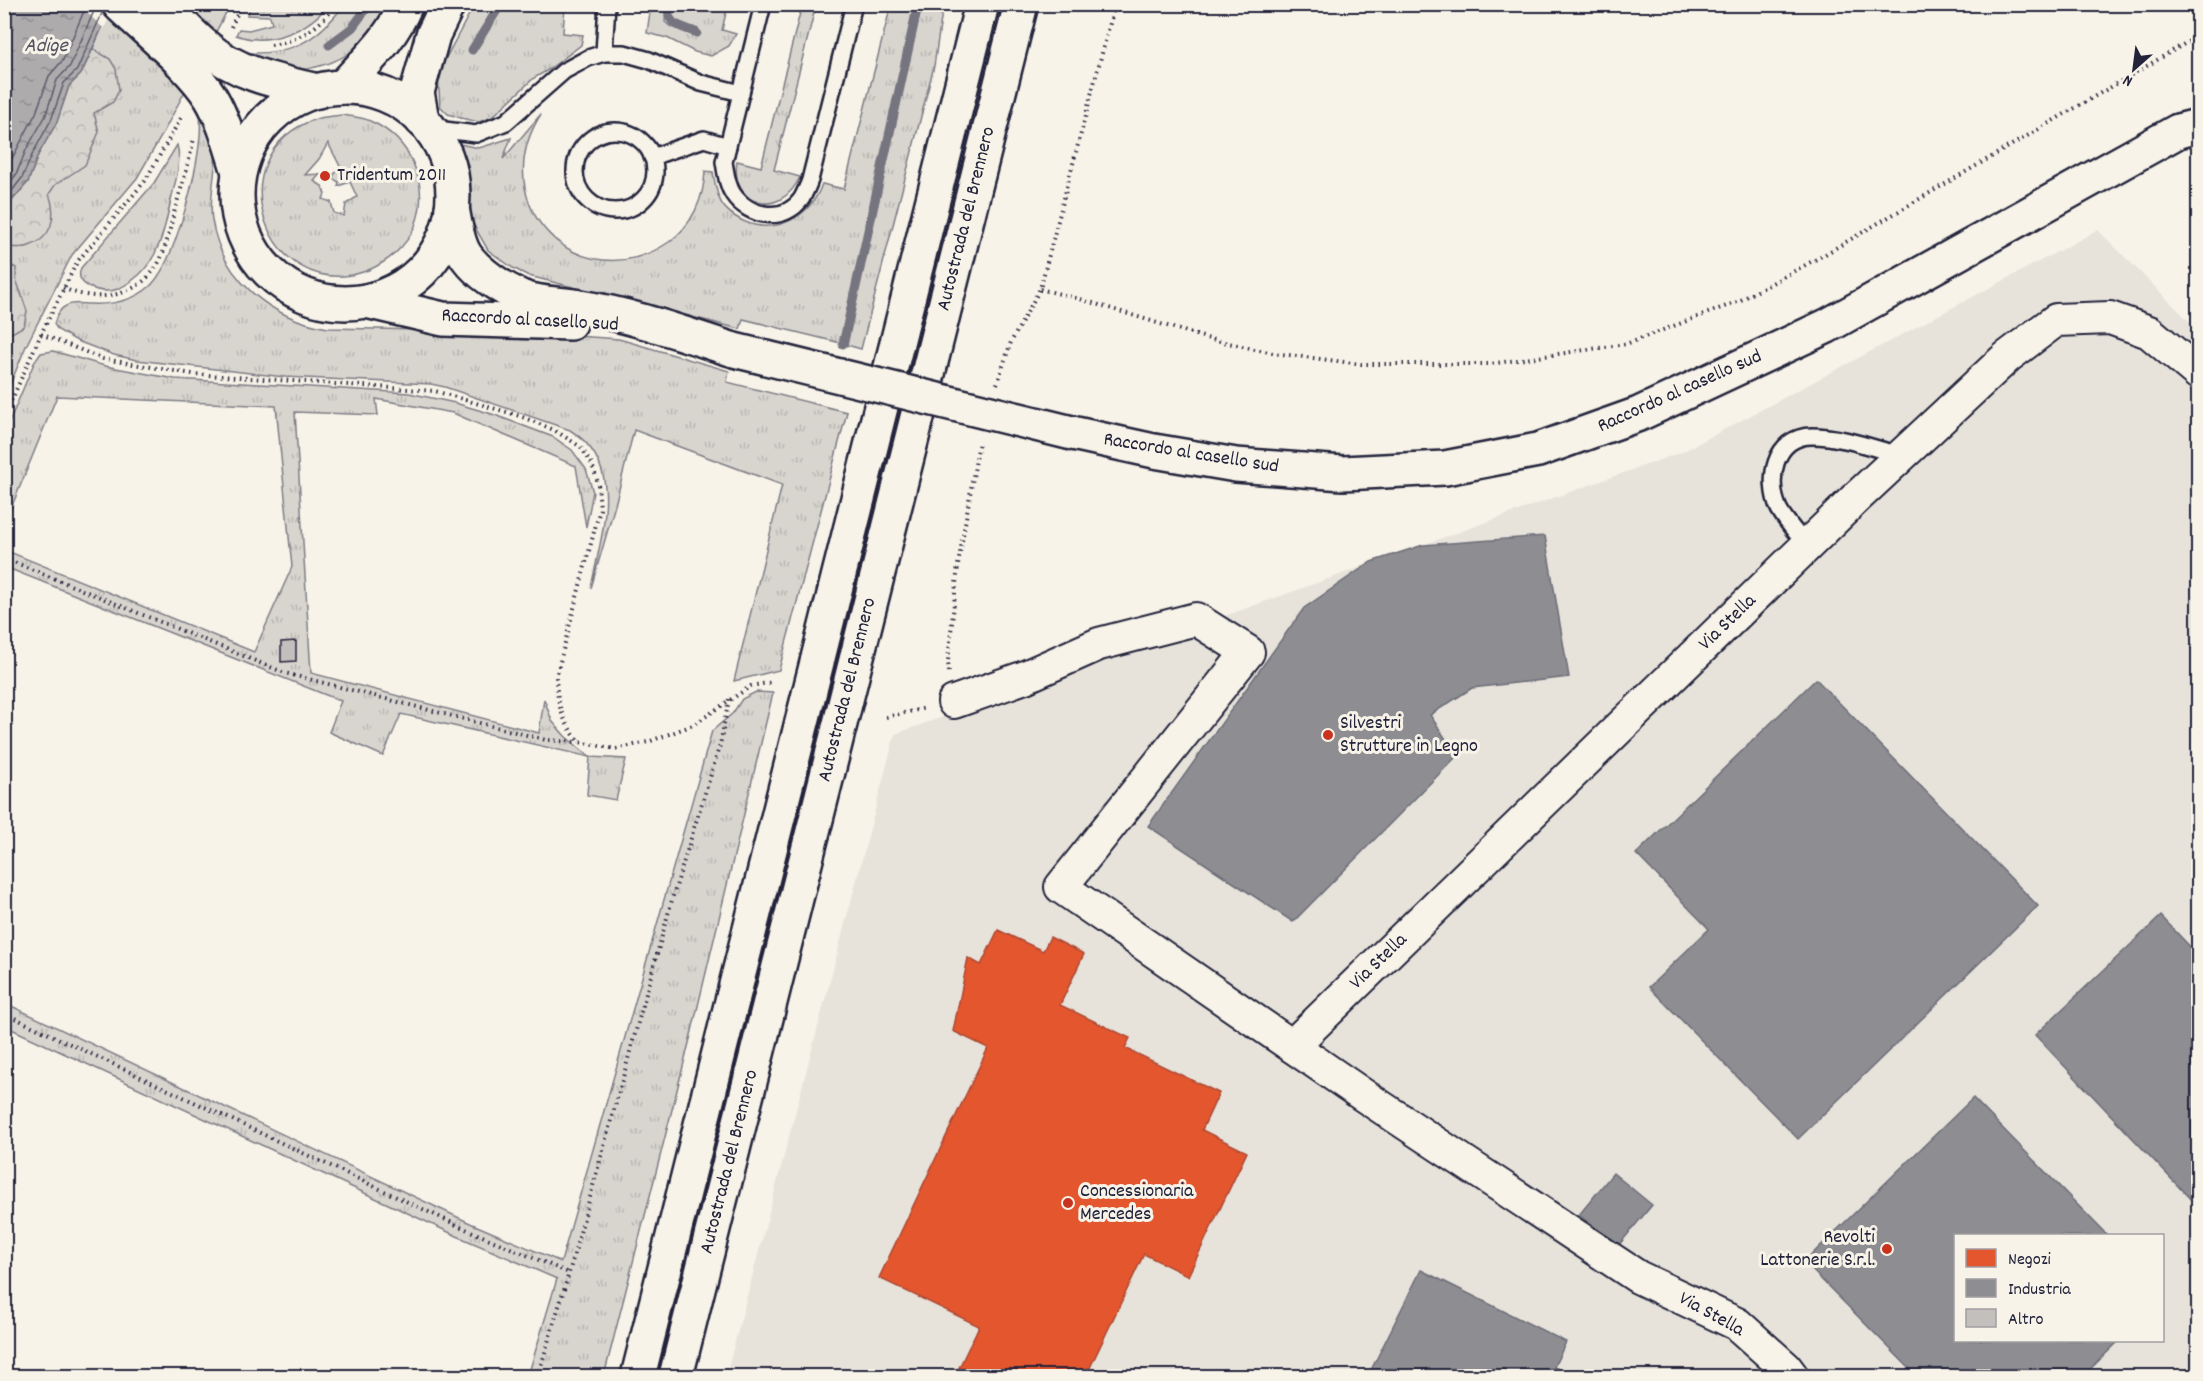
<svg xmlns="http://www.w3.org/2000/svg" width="2203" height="1381" font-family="Dekko,sans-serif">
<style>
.built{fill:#e7e3db;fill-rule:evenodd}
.grass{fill:url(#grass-tufts);stroke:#7d7c85;stroke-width:1.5;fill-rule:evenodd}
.forest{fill:url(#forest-crowns);stroke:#7d7c85;stroke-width:1.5}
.water{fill:url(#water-ripples);stroke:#76747f;stroke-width:1.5}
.pier{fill:#f7f3e8}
.shops{fill:#e4572e;stroke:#aa4732;stroke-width:1.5}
.industry{fill:#8d8d92;stroke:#6d6d78;stroke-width:1.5}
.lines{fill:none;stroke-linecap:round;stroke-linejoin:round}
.shore{stroke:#5a5969;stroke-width:1.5}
.stream{stroke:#76747f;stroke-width:9}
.building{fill:#c2bfbd;stroke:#22223b;stroke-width:1.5}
.service-casing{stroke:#22223b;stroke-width:20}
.minor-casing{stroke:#22223b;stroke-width:36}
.secondary-casing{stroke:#22223b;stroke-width:38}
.primary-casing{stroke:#22223b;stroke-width:38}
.motorway-casing{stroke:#22223b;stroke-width:38}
.path{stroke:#22223b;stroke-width:4;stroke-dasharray:1.5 4.5;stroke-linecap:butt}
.service{stroke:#f7f3e8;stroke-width:15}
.minor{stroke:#f7f3e8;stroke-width:32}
.secondary{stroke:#f7f3e8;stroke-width:33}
.primary{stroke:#f7f3e8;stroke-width:33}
.motorway{stroke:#f7f3e8;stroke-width:33}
.secondary-bridge-casing{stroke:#22223b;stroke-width:38;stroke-linecap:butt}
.secondary-bridge{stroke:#f7f3e8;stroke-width:33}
.poi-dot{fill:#c8321e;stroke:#f7f3e8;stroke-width:2}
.labels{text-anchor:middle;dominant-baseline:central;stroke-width:6;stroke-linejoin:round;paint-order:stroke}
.poi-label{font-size:20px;fill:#22223b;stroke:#f7f3e8;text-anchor:start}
.street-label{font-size:20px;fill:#22223b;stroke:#f7f3e8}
.water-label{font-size:21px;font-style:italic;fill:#535263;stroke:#f7f3e8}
</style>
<defs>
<pattern id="grass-tufts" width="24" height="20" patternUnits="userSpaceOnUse" patternTransform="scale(1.5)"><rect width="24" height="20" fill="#d8d5cf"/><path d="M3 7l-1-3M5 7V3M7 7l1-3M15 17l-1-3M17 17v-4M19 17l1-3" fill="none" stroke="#b9b7b3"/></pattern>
<pattern id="forest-crowns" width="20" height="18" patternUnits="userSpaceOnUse" patternTransform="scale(1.5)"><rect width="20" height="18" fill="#d8d5cf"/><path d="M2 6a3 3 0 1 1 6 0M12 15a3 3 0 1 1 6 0" fill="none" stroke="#b9b7b3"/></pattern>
<pattern id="water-ripples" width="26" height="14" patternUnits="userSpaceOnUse" patternTransform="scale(1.5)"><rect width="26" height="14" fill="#aeabad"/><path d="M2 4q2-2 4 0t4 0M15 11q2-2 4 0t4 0" fill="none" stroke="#8d8b8e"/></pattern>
</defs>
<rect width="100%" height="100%" fill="#f7f3e8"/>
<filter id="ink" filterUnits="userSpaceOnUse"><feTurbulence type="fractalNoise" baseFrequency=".0167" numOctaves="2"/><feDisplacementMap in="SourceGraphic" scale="12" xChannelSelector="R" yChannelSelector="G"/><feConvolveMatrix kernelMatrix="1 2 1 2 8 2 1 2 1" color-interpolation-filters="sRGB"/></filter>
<g filter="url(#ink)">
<path class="built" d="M2098 230 2198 330V1376H726L895 734 1682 452ZM1956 1236H2162V1340H1956Z"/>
<g class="grass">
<polygon points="728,4 722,30 736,34 729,46 711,56 695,52 667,38 647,33 651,5 666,5 665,22 671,27 696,36 698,29 672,19 672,5"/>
<polygon points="112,5 230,5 162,135 137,178 72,255 26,346 5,397 5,221 82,74"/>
<path d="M252 5V4L328 5C308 31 268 47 236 35L239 29 249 30 272 24 270 16 247 15Z"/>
<path d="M344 5H365L351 24 327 42 331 47 355 29 373 5H393C376 36 351 59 316 67 307 69 297 72 288 70 273 66 258 58 244 53 291 55 316 42 344 5Z"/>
<polygon points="474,5 565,5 563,33 583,35 581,45 548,70 534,78 492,117 479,122 461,118 448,114 440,106 438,73"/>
<path d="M802 5H816L774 170 800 177C779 221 730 205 737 161L761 167Z"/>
<path d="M891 5H917L841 343 743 319 740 329 529 276 513 268 488 250 477 231 471 219 469 194 459 144 479 148 511 138 503 159 541 114C483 205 580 302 669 242 692 226 704 198 705 171L713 172C715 183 716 194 722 204 727 212 735 217 743 221 776 236 811 216 822 184L844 189Z"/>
<polygon points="922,5 943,5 934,66 861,349 847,345"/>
<path d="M200 104C204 116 211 130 214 143 219 167 208 195 212 220 222 280 272 319 328 328L520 332 619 339 729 371 727 382 847 412 779 670 734 681 782 485 634 430 615 505 591 588C601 534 627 465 570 430L445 387 431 384 285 377 137 360 114 355 77 341 58 330 54 324C56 317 59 309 66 306 73 302 82 304 89 304 111 305 132 302 149 287 175 265 197 171 200 136 201 126 200 115 200 104Z"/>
<path d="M343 115C352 117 362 117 370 121 410 138 431 184 415 226 406 247 387 263 366 271 267 306 213 154 316 119 324 116 334 116 343 115ZM328 143 342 170 335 173 332 178 339 182 338 186 350 182 357 197 346 204 344 216 334 213 331 202 323 199 325 194 322 186 314 181 320 174 305 175 319 159Z"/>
<path d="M177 145C182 162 175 183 171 200 165 226 160 256 139 275 131 282 121 289 111 291 96 292 74 285 81 268L154 183Z"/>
<polygon points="53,351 105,366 175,379 409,393 455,403 492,414 553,437 572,450 586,469 593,492 586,527 576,466 453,413 376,399 378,415 295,412 311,673 539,733 544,699 552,721 565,736 590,757 626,759 616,800 587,795 590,757 401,714 383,756 329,732 341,701 5,567 5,550 254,652 292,567 276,406 57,396 5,523 5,432 34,363 41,353"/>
<polygon points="756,692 773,693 691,1035 604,1376 528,1376 557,1279 457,1236 5,1026 5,1003 470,1223 561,1262 712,731 733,713 742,699"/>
</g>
<g class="forest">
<path d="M93 49 110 59 116 69 119 90 113 102 94 113 99 132 85 165 55 185 49 194C57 215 53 238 29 246 22 249 12 247 5 247V221L10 203 28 182 38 155 57 122 69 86 81 74Z"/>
<polygon points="5,262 16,268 16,279 27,311 24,326 5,337"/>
</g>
<polygon class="water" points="5,5 112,5 81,74 69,86 57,122 38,155 28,182 10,203 5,221"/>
<polygon class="pier" points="115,4 104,29 79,5"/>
<polygon class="shops" points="998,930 1043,951 1050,937 1084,954 1060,1005 1130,1038 1125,1048 1219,1093 1202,1130 1247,1152 1188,1276 1144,1254 1086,1376 955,1376 979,1326 879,1278 988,1048 953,1031 968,958 981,965"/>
<g class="industry">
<polygon points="1545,536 1569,677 1472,688 1430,715 1457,756 1293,922 1148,826 1304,608 1371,562 1423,545"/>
<polygon points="1816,679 2038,906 1798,1139 1649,987 1709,929 1636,854"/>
<polygon points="2161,916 2198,955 2198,1207 2035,1035"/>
<polygon points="1973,1098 2108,1236 1956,1236 1956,1340 2120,1340 2083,1376 1917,1376 1804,1262"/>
<polygon points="1613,1173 1652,1205 1618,1246 1579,1215"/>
<polygon points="1421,1270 1566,1342 1554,1367 1574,1376 1368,1376"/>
</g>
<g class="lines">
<g class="shore">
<polyline points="4,174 36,113 49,76 63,60 87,4"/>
<polyline points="4,189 16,175 26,150 45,117 57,80 70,66 97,4"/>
<polyline points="4,201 22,178 33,153 51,120 64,83 77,70 103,11"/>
</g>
<g class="stream">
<path d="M669 4C665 26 681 26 697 33"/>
<polyline points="329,45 352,28 370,4"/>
<polyline points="472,50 501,4"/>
<polyline points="843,344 918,4"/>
</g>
</g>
<polygon class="building" points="296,641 296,661 281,662 281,642"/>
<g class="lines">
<g class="service-casing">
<g id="service">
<path d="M763 4 724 162C726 173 727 185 733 194 749 218 785 223 802 198 805 192 808 186 810 180L854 4"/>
<polyline points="604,53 607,4"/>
<polyline points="429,128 476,134 506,122 564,71 588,58 604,53 624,53 649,60 701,83 741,93"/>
<circle cx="615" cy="171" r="40"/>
<polyline points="652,157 704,139 728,146"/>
<path d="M1807 546C1798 535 1786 522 1779 509 1766 481 1774 436 1812 436 1842 436 1873 448 1902 456"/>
</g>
</g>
<g class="minor-casing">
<g id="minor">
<polyline points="954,702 1025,677 1099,644 1196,619 1248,652 1061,887 1363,1095 1638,1277 1737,1324 1786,1368 1792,1376"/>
<polyline points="1292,1046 1856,498 2007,357 2056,320 2110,318 2149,332 2198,373"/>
</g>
</g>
<g class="secondary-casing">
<g id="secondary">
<path d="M452 208C455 223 457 243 466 256 478 273 503 289 521 297 541 305 559 303 580 307 632 315 684 334 734 350"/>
<polyline points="366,301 443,319 570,323"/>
<polyline points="1072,433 1154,451 1236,465 1343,473 1445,468 1538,450 1639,414 1827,326 2178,131 2198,126"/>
</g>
</g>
<g class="primary-casing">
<g id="primary">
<path d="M119 4C147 31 192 67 211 98 224 120 231 147 239 172"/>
<path d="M162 4C177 19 190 34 206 47 237 74 279 82 318 91"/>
<circle cx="345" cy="195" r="108"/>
</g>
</g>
<g class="motorway-casing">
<g id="motorway">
<path d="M343 87C368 59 391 40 406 4"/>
<polyline points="422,120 417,92 433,35 448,4"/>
<polyline points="638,1376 982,4"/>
<polyline points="676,1376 1021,4"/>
</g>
</g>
<g class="path">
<polyline points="231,27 242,4"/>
<path d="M271 45C298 41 321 27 336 4"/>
<path d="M63 288C97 304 140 297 159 262 167 246 170 227 175 209 182 186 189 162 194 138"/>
<polyline points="1040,289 1080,299 1206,338 1273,353 1361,364 1490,364 1626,344 1737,302 1822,256 2198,36"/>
<path d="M41 334 103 359 193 374 435 391 520 416 554 430 581 447 592 464 598 483 600 509 556 677C557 705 562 720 579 742L616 749 648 742 693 725 751 686 773 682"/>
<polyline points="997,384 1011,342 1040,289 1115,4"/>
<polyline points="4,417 41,334 77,262 145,181 181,118"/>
<polyline points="4,558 285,673 546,740 579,742"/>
<polyline points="949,672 948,661 958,565 979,442"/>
<polyline points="886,717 926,708"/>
<polyline points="4,1013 461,1227 569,1273"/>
<polyline points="538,1376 569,1273 673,896 720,745 729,699"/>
</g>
<use href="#service" class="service"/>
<use href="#minor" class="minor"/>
<use href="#secondary" class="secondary"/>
<use href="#primary" class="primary"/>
<use href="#motorway" class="motorway"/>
<g class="secondary-bridge-casing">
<polyline id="secondary-bridge" points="734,350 1072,433"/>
</g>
<use href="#secondary-bridge" class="secondary-bridge"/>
</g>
</g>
<g class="poi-dot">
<circle cx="325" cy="176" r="6"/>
<circle cx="1328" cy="735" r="6"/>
<circle cx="1068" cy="1203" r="6"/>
<circle cx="1887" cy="1249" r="6"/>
</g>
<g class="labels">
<g class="poi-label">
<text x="337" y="176">Tridentum 2011</text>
<text x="1340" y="724">Silvestri<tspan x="1340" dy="23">Strutture in Legno</tspan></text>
<text x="1080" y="1192">Concessionaria<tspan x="1080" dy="23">Mercedes</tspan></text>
<text x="1875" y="1238" text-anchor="end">Revolti<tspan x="1875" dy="23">Lattonerie S.r.l.</tspan></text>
</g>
<g class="street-label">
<text transform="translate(967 219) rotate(-76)">Autostrada del Brennero</text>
<text transform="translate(530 321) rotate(3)">Raccordo al casello sud</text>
<text transform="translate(1680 392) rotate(-24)">Raccordo al casello sud</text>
<text transform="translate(1191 454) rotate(9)">Raccordo al casello sud</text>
<text transform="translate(1728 623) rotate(-44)">Via Stella</text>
<text transform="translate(848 690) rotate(-76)">Autostrada del Brennero</text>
<text transform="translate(1379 962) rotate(-44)">Via Stella</text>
<text transform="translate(730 1162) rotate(-76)">Autostrada del Brennero</text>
<text transform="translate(1711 1315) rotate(29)">Via Stella</text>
</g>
<g class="water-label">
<text x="46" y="47">Adige</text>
</g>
</g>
<rect width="2203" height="1381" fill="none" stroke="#f7f3e8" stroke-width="24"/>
<rect x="12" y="12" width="2179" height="1357" fill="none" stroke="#22223b" stroke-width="2" filter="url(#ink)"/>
<rect x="1954" y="1234" width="210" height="108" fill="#f7f3e8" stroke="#a29fa3" stroke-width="1.5"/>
<rect x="1966" y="1249" width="30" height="18" fill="#e4572e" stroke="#a29fa3" stroke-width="1.5"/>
<text x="2008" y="1264" font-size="18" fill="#22223b">Negozi</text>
<rect x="1966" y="1279" width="30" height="18" fill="#8d8d92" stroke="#a29fa3" stroke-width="1.5"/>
<text x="2008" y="1294" font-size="18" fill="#22223b">Industria</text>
<rect x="1966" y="1309" width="30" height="18" fill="#c2bfbd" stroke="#a29fa3" stroke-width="1.5"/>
<text x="2008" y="1324" font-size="18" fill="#22223b">Altro</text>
<g transform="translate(2134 69) rotate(208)" stroke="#f7f3e8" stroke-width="4.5" paint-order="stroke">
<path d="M0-4.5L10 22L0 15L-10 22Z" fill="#22223b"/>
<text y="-9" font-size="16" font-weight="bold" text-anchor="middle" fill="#22223b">N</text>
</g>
</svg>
